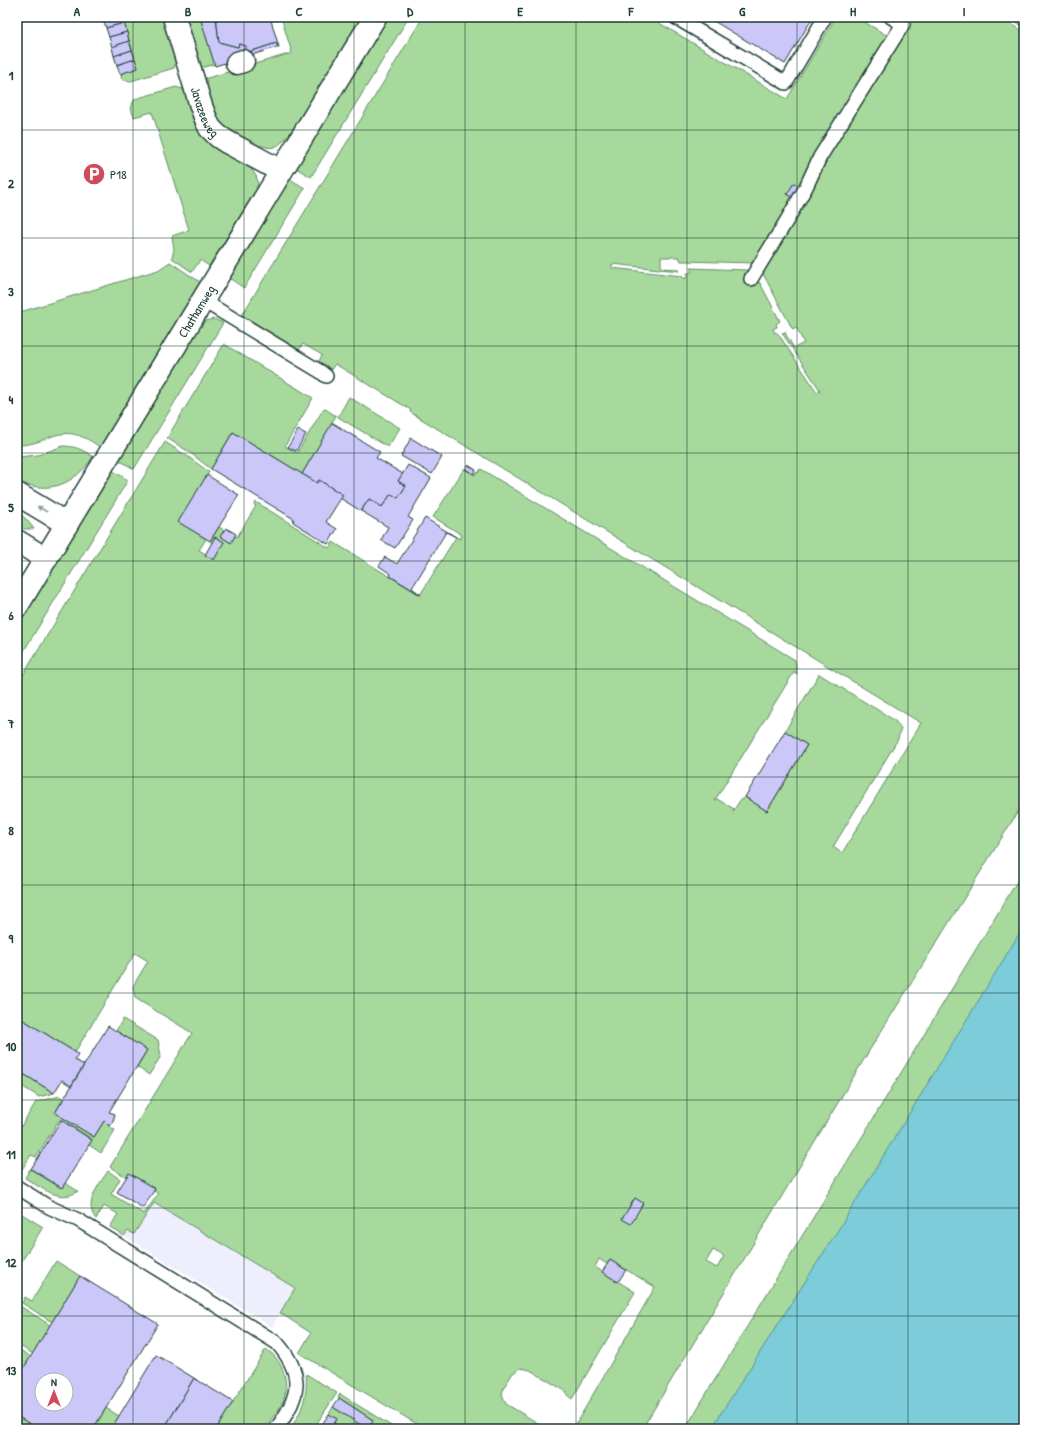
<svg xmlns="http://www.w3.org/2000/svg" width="1041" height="1446" font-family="'Patrick Hand',sans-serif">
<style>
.built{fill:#efeefd}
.green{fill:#a6d99b;stroke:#628b68;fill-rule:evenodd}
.water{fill:#7dccd9;stroke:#579397}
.building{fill:#cbc7f9;stroke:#1f3d34;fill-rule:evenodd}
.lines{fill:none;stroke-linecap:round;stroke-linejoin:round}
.lane-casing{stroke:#1f3d34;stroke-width:16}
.street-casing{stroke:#1f3d34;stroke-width:25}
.lane{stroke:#fff;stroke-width:13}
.street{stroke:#fff;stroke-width:22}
.oneway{fill:#8f9e9a}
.grid{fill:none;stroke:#1f3d34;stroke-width:1;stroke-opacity:0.55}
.labels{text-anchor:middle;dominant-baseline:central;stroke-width:4;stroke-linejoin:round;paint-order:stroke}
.street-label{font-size:13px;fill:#1f3d34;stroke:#fff}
.poi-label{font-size:13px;fill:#1f3d34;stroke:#fff;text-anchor:start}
.neatline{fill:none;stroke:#1f3d34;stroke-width:1.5}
.grid-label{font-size:13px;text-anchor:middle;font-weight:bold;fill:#1f3d34}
</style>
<rect width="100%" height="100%" fill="#fff"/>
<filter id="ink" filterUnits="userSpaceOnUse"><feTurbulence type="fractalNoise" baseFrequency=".025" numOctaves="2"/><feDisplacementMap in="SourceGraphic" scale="8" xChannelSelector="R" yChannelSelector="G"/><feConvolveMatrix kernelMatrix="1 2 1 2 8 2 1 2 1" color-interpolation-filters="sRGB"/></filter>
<g filter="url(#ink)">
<polygon class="built" points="154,1203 295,1289 272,1327 124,1236 128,1231 134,1234"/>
<g class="green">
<polygon points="122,17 163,17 176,60 174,68 131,81 124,80 121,78 122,73 138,68"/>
<polygon points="185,17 216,17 227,61 200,68"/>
<path d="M281 17H361L290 134C285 138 281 145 274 147 264 151 225 131 219 123 211 110 208 93 204 79L292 53Z"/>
<polygon points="388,17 409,17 311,177 296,168"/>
<path d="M423 17H649L787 99 836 17H856L888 36 800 186 794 183 788 194 794 198 754 263 684 261H681L679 257H661V268L679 269V271L612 264V268L682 276 683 278H687V273H691V268L747 270 744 274 746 275 744 278 756 286 758 282 760 283 780 321 776 324 777 327 773 329 775 333 776 332 779 335 817 392 820 390 782 333 786 332 785 333 794 348 804 343 796 327 793 329 792 328 762 272 824 163 914 17H1001L1024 32V802L869 1051 642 1429H573L655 1287 610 1260 607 1264 599 1259 595 1267 635 1292 572 1399 566 1394 567 1392 530 1370 521 1368 513 1373 504 1387 502 1394 506 1404 546 1428 548 1425 554 1429H425L299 1353 311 1333 280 1313 295 1288 154 1203 134 1234 128 1231 124 1236 110 1227 118 1214 104 1206 96 1219C83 1203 99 1185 108 1171L120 1179 111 1194 144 1214 158 1194 154 1191 155 1189 129 1173 126 1177 110 1167 192 1033 135 998 133 986 148 961 135 953 75 1052 17 1016V900L21 894 17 892V685L165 442 187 456 209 472 179 522 206 539 199 550 214 559 212 543 210 541 219 527 224 530 221 536 230 542 235 536 237 537 256 506 254 505 256 502 329 548 333 542 420 595 456 537 460 539 462 535 433 517 464 469 475 475 477 472 478 473 481 469 795 660 797 674 794 672 715 800 716 801 717 799 734 809 733 811 741 799 743 800 745 797 767 811 807 745 785 731 819 674 894 720 901 728 898 739 833 847 842 853 921 723 418 417 410 412 411 410 335 364 330 371V368L319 361 322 355 303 344 299 350 242 315ZM713 1250 724 1256 717 1268 706 1262Z"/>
<polygon points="1008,17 1024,17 1024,27"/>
<polygon points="176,87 183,89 185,92 196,125 201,133 250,167 256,176 258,182 256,191 209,266 200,260 192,272 172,258 174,249 172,236 189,230 152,112 134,117 131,109 133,102 135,99"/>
<polygon points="290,179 305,188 244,288 229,278"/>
<path d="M170 262 200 282 100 447C84 436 70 429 50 437 39 442 30 445 17 445V313L158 270Z"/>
<polygon points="214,319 223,323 134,469 119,460 201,324 205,321"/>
<polygon points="224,344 313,398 285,446 297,453 324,408 336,416 332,422 342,428 341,429 332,424 302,474 233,432 211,469 189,452 167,438"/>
<polygon points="349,397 400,428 388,447 338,417"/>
<path d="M63 446C75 446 84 450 93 457 74 485 49 495 17 481V457L38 455Z"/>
<polygon points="113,471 128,480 17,662 17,628"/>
<polygon points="17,511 27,520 34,529 25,529 17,526"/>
<polygon points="1024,870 1024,1199 805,1429 685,1429"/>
<polygon points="123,1019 158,1040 161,1056 149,1075 137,1067 147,1050 116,1031"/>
<polygon points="17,1070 54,1093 39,1097 17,1083"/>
<polygon points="60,1096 63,1099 55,1113 94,1137 104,1121 109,1126 115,1130 101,1153 89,1145 92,1139 62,1120 59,1120 36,1157 31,1155 19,1174 17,1172 17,1133 36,1102"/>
<path d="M30 1169 61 1188 65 1183 78 1191C61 1204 40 1187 25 1178Z"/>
<polygon points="17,1211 43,1227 18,1267 17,1267"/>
<polygon points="56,1261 80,1276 52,1322 22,1303 25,1297 32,1301"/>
<polygon points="20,1306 50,1325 33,1354 17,1344 17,1311"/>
<polygon points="17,1348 31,1357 17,1379"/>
<path d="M266 1349C269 1351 273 1354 275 1357 285 1368 289 1387 283 1401 279 1411 270 1420 264 1429H216Z"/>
<path d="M306 1374 337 1393 313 1429H290C302 1412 308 1395 306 1374Z"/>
<polygon points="340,1394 396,1429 320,1429 323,1423 331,1428 337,1419 329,1414 333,1407 367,1429 373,1420 338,1397"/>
<polygon points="106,1408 119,1416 111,1429 93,1429"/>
<polygon points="17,1416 38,1429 17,1429"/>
</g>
<polygon class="water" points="1024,926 1024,1429 711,1429 840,1227"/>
<g class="building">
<polygon points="111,17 122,17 124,23 106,28 103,19"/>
<polygon points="200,17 216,17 219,42 238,47 239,44 246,46 246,53 276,43 278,47 215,66"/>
<polygon points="216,17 270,17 279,47 278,47 276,43 246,53 246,46 239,44 238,47 219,42"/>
<polygon points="707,17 813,17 785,64"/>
<polygon points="124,23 127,32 109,37 106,28"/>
<polygon points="127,32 129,41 112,47 109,37"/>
<polygon points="129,41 132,50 114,56 112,47"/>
<polygon points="132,50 135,59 117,65 114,56"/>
<polygon points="135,59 138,68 120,74 117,65"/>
<polygon points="794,183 800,187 794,198 787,194"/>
<polygon points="332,423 380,452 376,458 403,474 398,481 406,486 398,498 391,494 382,507 369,499 361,511 340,498 343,495 319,480 317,483 302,474"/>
<polygon points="298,430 306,434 296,451 288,447"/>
<polygon points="233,432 317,483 319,480 343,495 326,522 337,529 328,544 293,522 294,519 211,469"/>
<polygon points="411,438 442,457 432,474 401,456"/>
<polygon points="408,465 431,478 408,517 413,520 395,548 381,540 388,527 361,511 369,499 382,507 391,494 398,498 406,486 398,481"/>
<polygon points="468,465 476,470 474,474 465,469"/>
<polygon points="207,475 239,495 210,541 178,522"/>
<polygon points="425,518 456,537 446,532 412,588 421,595 390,576 391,574 379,566 385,557 397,564"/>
<polygon points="226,528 236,534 231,543 220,536"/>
<polygon points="215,537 224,542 214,560 205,555"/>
<polygon points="785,731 807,745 767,811 745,797"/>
<polygon points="17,1016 78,1054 75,1060 84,1065 71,1086 62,1080 54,1093 17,1070"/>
<polygon points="108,1026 147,1050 109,1112 115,1114 113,1121 109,1126 104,1121 94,1137 55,1113"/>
<polygon points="61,1120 92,1140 62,1188 31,1169"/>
<polygon points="129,1173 155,1189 143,1208 117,1192"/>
<polygon points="635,1198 643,1203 631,1224 622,1219"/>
<polygon points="610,1260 626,1270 618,1282 602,1272"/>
<path d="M80 1276 158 1324 93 1429H38L17 1416V1379ZM42 1380H66V1404H42Z"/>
<polygon points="156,1355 194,1378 164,1429 111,1429"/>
<polygon points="194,1378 233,1402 216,1429 164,1429"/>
<polygon points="339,1398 373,1420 367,1429 333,1407"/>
<polygon points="329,1414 337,1419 331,1428 323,1423"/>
</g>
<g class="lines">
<g class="lane-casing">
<g id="lane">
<polyline points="675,17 786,83 825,17"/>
<polyline points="751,279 787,220 806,187 820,157 903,24 891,17"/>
<polyline points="202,300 321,372 326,376"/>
<path d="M17 1187 49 1207 78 1220 277 1343C305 1375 300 1397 276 1429"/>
</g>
</g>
<g class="street-casing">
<g id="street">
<path id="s1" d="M174 17 201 106 207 122 210 128 218 136 227 142 281 171"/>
<polyline points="237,63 243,61"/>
<polyline points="17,494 67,524"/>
<polyline points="17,541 46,559"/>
<path id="s2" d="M17 606 375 17"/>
</g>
</g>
<use href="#lane" class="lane"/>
<use href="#street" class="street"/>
</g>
<defs><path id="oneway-solid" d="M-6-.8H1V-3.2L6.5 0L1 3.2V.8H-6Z"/></defs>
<use class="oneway" href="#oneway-solid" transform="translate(42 509) rotate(-150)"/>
</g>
<path class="grid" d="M133 17V1429M244 17V1429M354 17V1429M465 17V1429M576 17V1429M687 17V1429M797 17V1429M908 17V1429M17 130H1024M17 238H1024M17 346H1024M17 453H1024M17 561H1024M17 669H1024M17 777H1024M17 885H1024M17 993H1024M17 1100H1024M17 1208H1024M17 1316H1024"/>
<defs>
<g id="parking-disc" transform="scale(1.15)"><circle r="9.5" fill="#d1495b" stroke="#fff"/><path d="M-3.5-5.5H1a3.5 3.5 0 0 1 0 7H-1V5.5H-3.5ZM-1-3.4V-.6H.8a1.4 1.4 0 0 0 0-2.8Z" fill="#fff"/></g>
</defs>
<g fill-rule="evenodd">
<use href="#parking-disc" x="94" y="174"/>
</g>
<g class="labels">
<g class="street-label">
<text stroke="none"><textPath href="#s1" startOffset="100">Javazeeweg</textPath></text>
<text stroke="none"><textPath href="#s2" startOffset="345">Chathamweg</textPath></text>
</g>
<g class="poi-label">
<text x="110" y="174">P18</text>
</g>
</g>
<rect width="1041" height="1446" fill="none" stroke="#fff" stroke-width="44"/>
<g transform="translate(54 1392)"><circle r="19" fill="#ffffff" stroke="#a5b1ae"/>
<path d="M0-3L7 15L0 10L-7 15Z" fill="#d1495b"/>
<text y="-6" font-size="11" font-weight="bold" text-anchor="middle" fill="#1f3d34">N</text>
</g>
<rect x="22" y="22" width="997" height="1402" class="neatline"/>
<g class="grid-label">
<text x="77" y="16">A</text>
<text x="188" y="16">B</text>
<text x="299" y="16">C</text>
<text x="410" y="16">D</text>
<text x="520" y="16">E</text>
<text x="631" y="16">F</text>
<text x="742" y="16">G</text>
<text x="853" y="16">H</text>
<text x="964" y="16">I</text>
<text x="11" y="80">1</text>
<text x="11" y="188">2</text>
<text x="11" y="296">3</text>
<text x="11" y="404">4</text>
<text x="11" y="512">5</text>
<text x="11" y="620">6</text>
<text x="11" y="728">7</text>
<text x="11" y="835">8</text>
<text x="11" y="943">9</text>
<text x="11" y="1051">10</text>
<text x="11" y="1159">11</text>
<text x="11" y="1267">12</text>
<text x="11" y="1375">13</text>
</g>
</svg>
